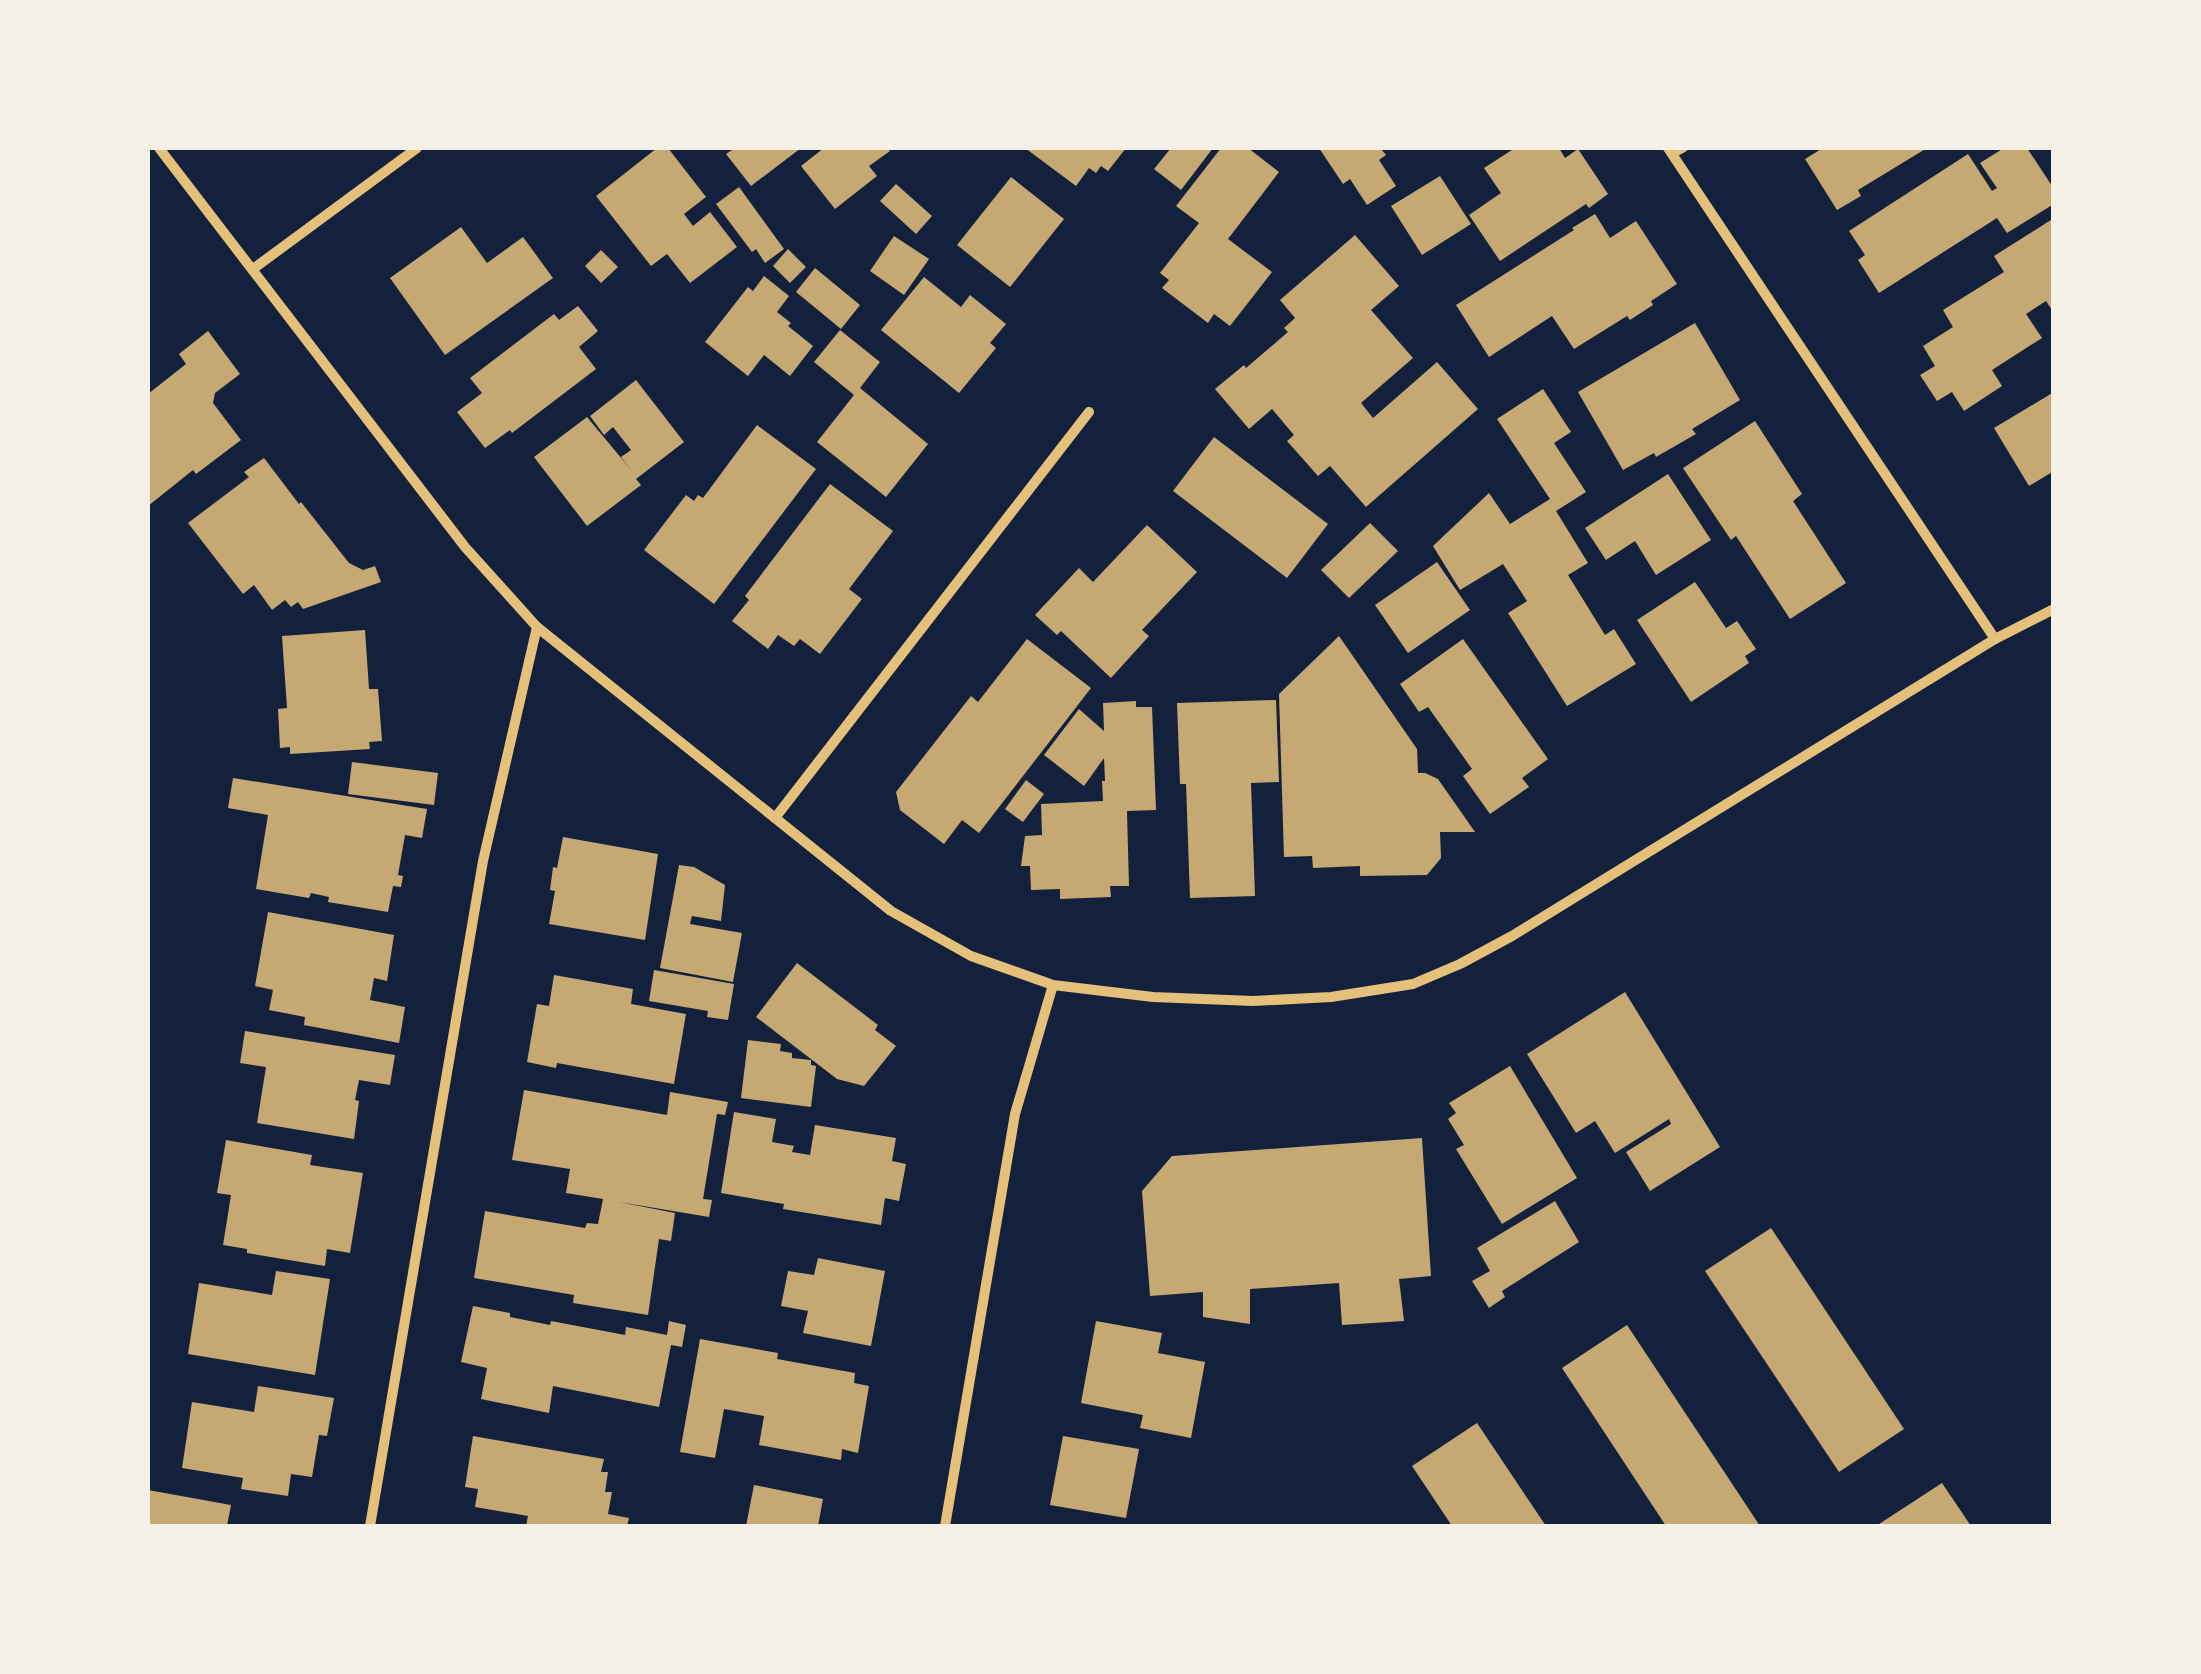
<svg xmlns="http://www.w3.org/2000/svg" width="2201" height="1674" font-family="'Golos Text',sans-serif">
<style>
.building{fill:#c6a872}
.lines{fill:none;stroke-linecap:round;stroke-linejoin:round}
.service{stroke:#e5c07b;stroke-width:8}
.minor{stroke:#e5c07b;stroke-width:10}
</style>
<rect width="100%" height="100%" fill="#14213d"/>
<g class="building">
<polygon points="657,148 668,148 706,197 684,214 693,226 710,212 737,247 690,283 667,254 651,266 596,196"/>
<polygon points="735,148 801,148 751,186 726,154"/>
<polygon points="824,148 887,148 890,151 869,166 877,176 835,209 801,166"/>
<polygon points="1025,148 1126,148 1108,171 1101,166 1096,173 1089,168 1076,186"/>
<polygon points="1171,148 1213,148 1181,190 1154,169"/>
<polygon points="1221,148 1248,148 1279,172 1228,239 1272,272 1230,326 1214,314 1208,323 1162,288 1169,280 1160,273 1199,223 1176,206"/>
<polygon points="1319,148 1380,148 1386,155 1379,160 1396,186 1367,205 1350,179 1343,184"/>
<polygon points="1515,148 1559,148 1565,158 1578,149 1608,194 1589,208 1586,204 1500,261 1469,215 1501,193 1484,168"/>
<polygon points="1823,148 1927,148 1858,190 1861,196 1837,210 1805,159"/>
<polygon points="2004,148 2027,148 2054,189 2054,204 2007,233 1997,218 1879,293 1858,260 1865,255 1849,231 1968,154 1992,191 1997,188 1980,163"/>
<polygon points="1440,176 1471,224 1422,255 1391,206"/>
<polygon points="1011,177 1064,219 1010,287 957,245"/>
<polygon points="896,184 932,216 916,234 880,201"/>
<polygon points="739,187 784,249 765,263 756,249 752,252 716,204"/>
<polygon points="1595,214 1610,238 1636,221 1677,284 1651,301 1653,305 1630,320 1627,316 1574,349 1552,316 1489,357 1456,305 1574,230 1572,228"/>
<polygon points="2054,218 2054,313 2046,301 2026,314 2042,338 1992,370 2002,386 1964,411 1952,392 1937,401 1920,375 1935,366 1923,346 1953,327 1943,310 2004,272 1994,256"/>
<polygon points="461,227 487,263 523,237 553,278 445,355 390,278"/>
<polygon points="1355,235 1399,286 1371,310 1413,358 1361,403 1373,418 1437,362 1478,409 1366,507 1330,466 1318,476 1287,441 1294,435 1272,409 1249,429 1215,389 1244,365 1246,368 1288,332 1284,328 1295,318 1280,300"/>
<polygon points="894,236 929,259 904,295 870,271"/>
<polygon points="788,249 806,267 790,283 773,266"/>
<polygon points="601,250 618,267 601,283 585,266"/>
<polygon points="815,268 860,305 841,329 796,292"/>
<polygon points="764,276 789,296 777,312 791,323 788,326 813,346 790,376 764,355 748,376 705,342 748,287 753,291"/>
<polygon points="924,277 961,307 970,295 1006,324 990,343 996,348 959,393 881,330"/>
<polygon points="578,306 598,331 579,347 596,369 512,433 510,430 485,448 457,412 482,393 470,378 554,314 559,320"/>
<polygon points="1695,323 1740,400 1692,429 1696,434 1656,457 1654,453 1623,470 1578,392"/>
<polygon points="840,330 880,362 860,388 928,444 886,497 817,442 854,395 814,362"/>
<polygon points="208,331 240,374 215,393 213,403 241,440 196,474 193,470 148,506 148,394 186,364 179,354"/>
<polygon points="636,380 684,442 636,479 641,485 587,526 534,457 587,417 632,471 621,457 631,450 613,427 604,435 590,416"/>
<polygon points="1543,389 1571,432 1554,443 1586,492 1556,511 1588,563 1568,575 1605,635 1614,629 1636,664 1567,706 1508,613 1527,601 1503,564 1460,590 1433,546 1489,493 1510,524 1550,499 1497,419"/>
<polygon points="2054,392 2054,471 2029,486 1994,428"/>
<polygon points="1755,421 1802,494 1793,501 1846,583 1790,619 1736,536 1731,540 1683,468"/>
<polygon points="757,425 816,469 714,604 644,550 686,495 694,501 698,495 703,498"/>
<polygon points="1214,437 1328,524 1287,578 1173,491"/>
<polygon points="264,458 299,504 301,502 349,563 363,570 375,566 381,582 303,609 298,602 291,607 285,600 272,610 254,585 243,594 188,523 249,477 244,472"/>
<polygon points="1668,474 1711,540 1656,575 1635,541 1606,560 1585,528"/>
<polygon points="830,484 893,531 849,589 862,599 820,654 800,639 794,646 778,635 768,649 732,621 749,600 745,596"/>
<polygon points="1370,523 1398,551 1349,598 1321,570"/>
<polygon points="1147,525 1197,572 1142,630 1149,636 1111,678 1061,631 1057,635 1035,615 1079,568 1093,582"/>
<polygon points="1437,562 1470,610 1408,653 1375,605"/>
<polygon points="1695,582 1726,628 1737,621 1756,649 1745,656 1749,663 1691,702 1637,620"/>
<polygon points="365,630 369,689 378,689 382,741 369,742 370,749 290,754 290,747 280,748 278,709 287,708 282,636"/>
<polygon points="1339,636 1417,749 1418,773 1425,773 1438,779 1475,832 1440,832 1441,858 1427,875 1360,876 1360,866 1313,868 1312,856 1284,857 1279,694"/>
<polygon points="1027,639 1091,688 979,833 962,820 944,844 900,810 896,792 971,696 978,702"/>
<polygon points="1463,639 1548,759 1522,778 1529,787 1490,814 1463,776 1472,769 1428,707 1419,712 1400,684"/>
<polygon points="1276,700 1279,782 1251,783 1255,896 1190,898 1186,784 1180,784 1177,703"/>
<polygon points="1136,701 1136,707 1152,707 1156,810 1127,811 1129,886 1110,886 1111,897 1060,899 1060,889 1031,890 1030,866 1021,866 1025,836 1042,835 1041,804 1103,801 1102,781 1105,781 1104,758 1084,786 1044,755 1079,709 1104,731 1103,703"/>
<polygon points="352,762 438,773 434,805 348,794"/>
<polygon points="233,778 427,809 422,838 405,835 398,875 403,876 401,887 393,886 388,912 328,902 329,897 311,893 309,898 256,889 268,815 228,808"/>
<polygon points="1026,780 1044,794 1023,822 1005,809"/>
<polygon points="563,837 658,854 645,940 549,924 555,891 550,890 553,867 557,868"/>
<polygon points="679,865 694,867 725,885 721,921 692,916 690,924 742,933 733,982 660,968"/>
<polygon points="268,912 394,935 387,981 374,978 370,1000 405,1007 399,1043 304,1025 305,1017 269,1010 273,990 255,986"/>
<polygon points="797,963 878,1025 875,1030 896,1046 864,1086 837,1079 756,1017"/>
<polygon points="654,970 734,984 728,1020 707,1017 708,1011 649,1001"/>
<polygon points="554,975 633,989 631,1004 686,1014 674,1084 557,1063 556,1068 527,1062 537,1004 549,1006"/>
<polygon points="1625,992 1720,1147 1650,1191 1626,1152 1671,1124 1669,1119 1615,1153 1595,1121 1576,1133 1527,1054"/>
<polygon points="245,1031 395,1055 390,1085 359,1080 355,1100 359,1101 354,1139 257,1123 266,1067 240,1063"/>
<polygon points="748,1040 781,1044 780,1051 792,1053 792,1058 811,1060 811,1065 816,1066 811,1107 741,1098"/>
<polygon points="1510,1066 1577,1178 1502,1224 1456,1149 1464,1145 1448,1119 1456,1113 1449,1103"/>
<polygon points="524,1090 667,1115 670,1092 728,1102 725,1115 717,1114 703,1199 712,1200 709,1217 619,1202 675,1213 671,1241 659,1239 648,1315 573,1303 574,1295 474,1278 485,1211 585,1228 587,1223 598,1224 603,1199 566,1193 570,1169 512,1160"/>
<polygon points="734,1112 776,1119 772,1142 794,1146 792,1152 810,1155 815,1125 896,1138 892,1161 906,1164 899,1201 885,1198 881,1225 783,1209 784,1204 721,1193"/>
<polygon points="1422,1138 1431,1276 1399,1279 1404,1321 1342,1325 1339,1283 1250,1289 1250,1324 1203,1317 1203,1292 1150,1296 1142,1191 1172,1156"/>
<polygon points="226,1140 312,1155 310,1165 363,1173 350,1253 327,1249 325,1266 247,1253 247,1249 223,1245 231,1195 217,1193"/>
<polygon points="1555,1201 1579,1242 1502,1291 1505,1297 1489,1308 1472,1281 1490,1271 1477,1248"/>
<polygon points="1771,1228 1904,1429 1839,1472 1705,1271"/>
<polygon points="818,1258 885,1271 871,1346 803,1333 808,1311 781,1306 788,1271 814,1275"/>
<polygon points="276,1271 330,1279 315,1375 188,1354 199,1283 272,1295"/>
<polygon points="473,1306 510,1313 510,1317 550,1325 551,1321 625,1335 626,1327 667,1335 669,1321 686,1325 682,1347 671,1345 659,1407 553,1386 549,1413 481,1399 487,1368 461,1362"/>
<polygon points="1096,1321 1162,1333 1158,1353 1205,1362 1191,1438 1140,1428 1143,1415 1081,1403"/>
<polygon points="1627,1325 1760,1526 1666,1526 1562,1368"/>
<polygon points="700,1339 778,1353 777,1359 855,1373 854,1383 869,1386 858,1453 842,1449 841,1460 759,1445 764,1416 724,1409 715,1458 680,1452"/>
<polygon points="258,1386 334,1398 327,1436 319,1435 312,1477 291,1474 288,1496 241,1489 243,1478 182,1468 192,1402 254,1412"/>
<polygon points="1477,1423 1546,1526 1452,1526 1412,1466"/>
<polygon points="473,1436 604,1459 601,1472 608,1472 605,1492 612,1492 608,1514 629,1518 627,1526 526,1526 528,1516 475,1507 478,1489 465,1487"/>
<polygon points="1063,1436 1139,1449 1126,1518 1050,1505"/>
<polygon points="1942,1483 1971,1526 1876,1526"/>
<polygon points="754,1485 823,1499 818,1526 746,1526"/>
<polygon points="148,1490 231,1505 227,1526 148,1526"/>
</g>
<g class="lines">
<polyline class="service" points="1673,154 1684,148"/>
<g class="minor">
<polyline points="159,148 465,547 537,627 891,911 971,956 1053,985 1153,997 1253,1001 1331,997 1413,984 1460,964 1512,936 1995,639 2054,609"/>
<polyline points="1668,148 1995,639"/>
<polyline points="253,269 417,148"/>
<polyline points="775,818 1089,412"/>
<polyline points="370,1526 483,861 537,627"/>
<polyline points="945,1526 1015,1114 1053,985"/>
</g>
</g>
<rect width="2201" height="1674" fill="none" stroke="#f6f1e7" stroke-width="300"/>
</svg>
